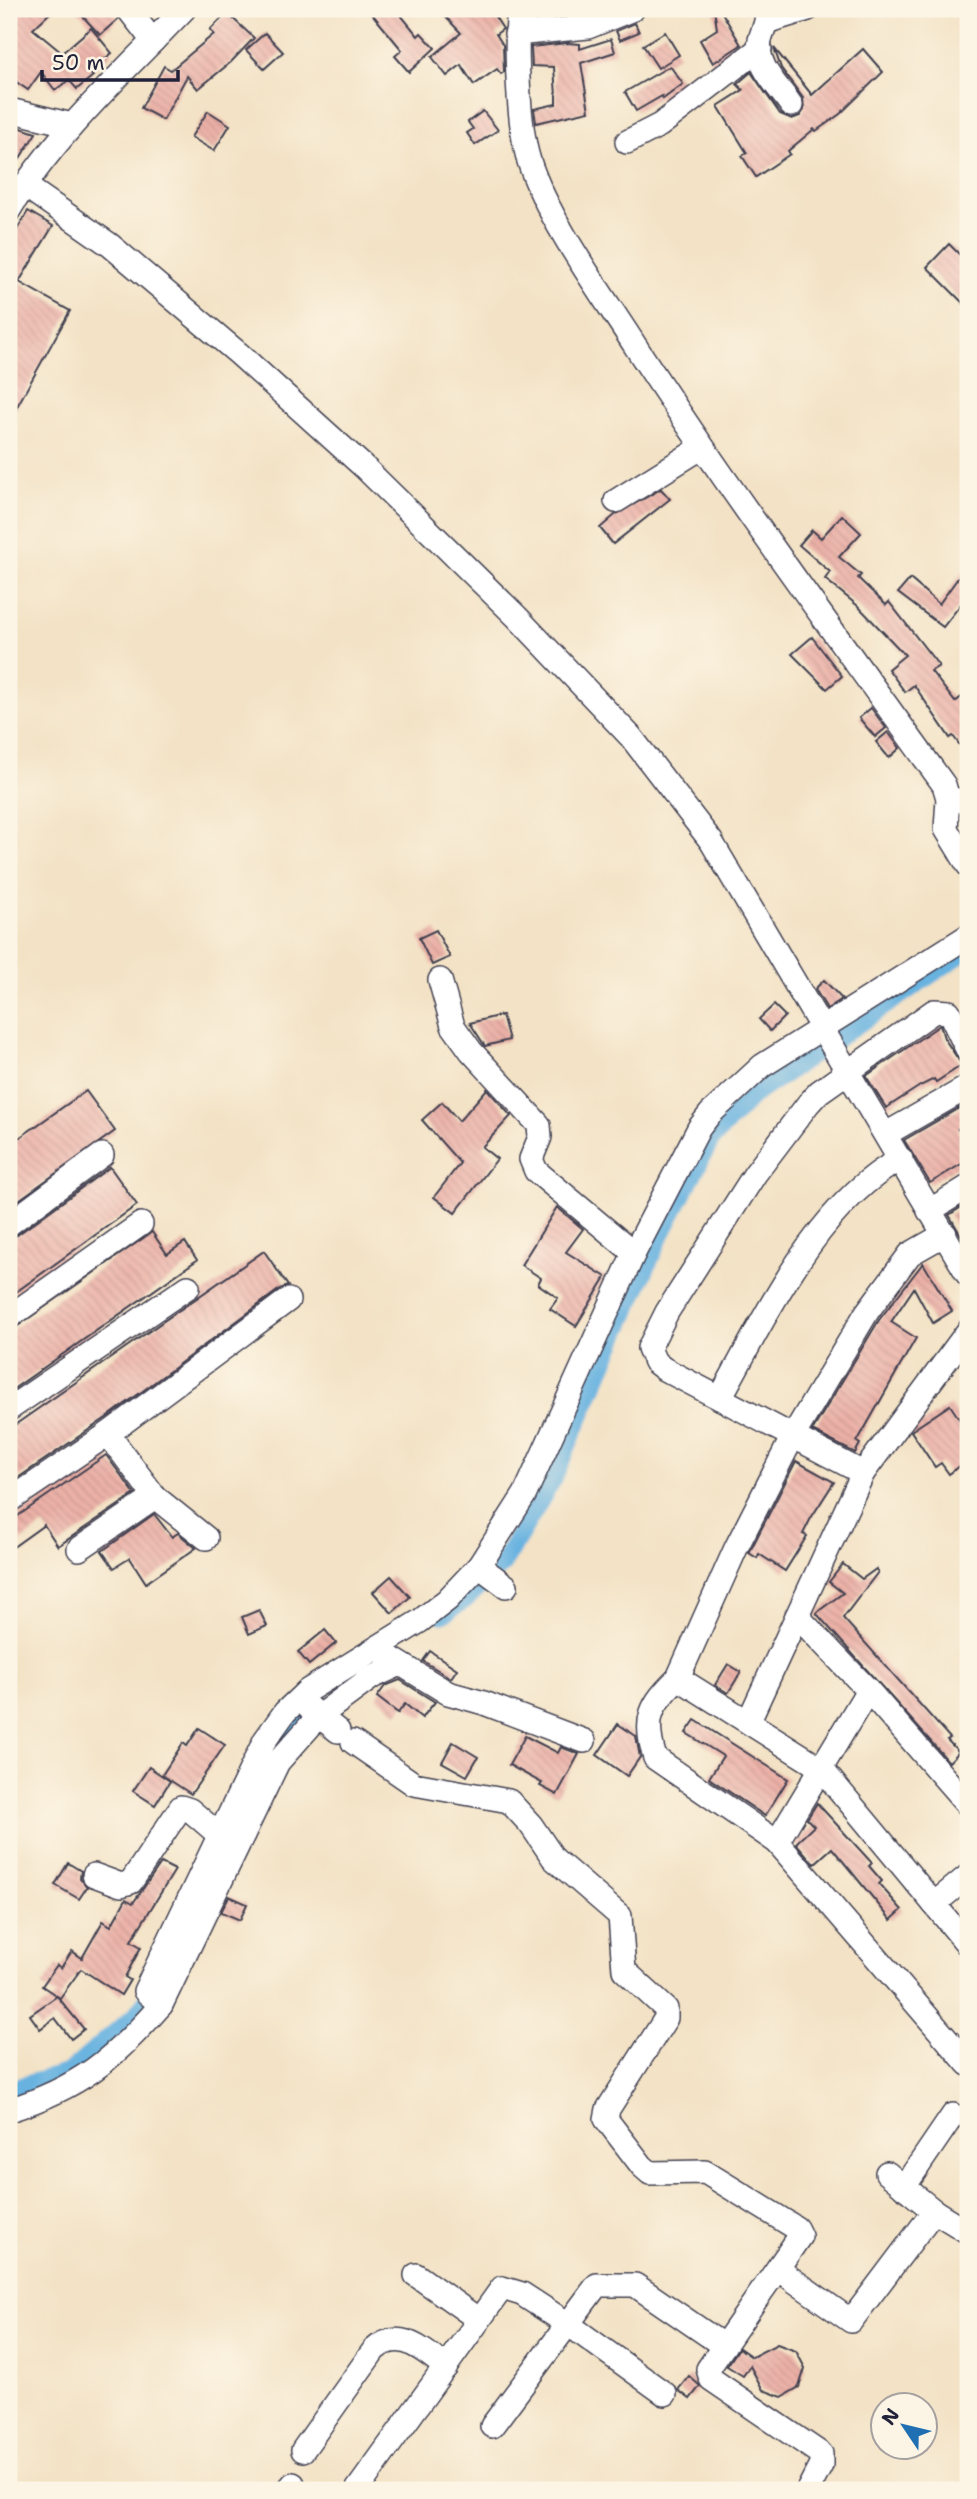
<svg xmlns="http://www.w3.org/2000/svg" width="977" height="2499" font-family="'Shantell Sans',sans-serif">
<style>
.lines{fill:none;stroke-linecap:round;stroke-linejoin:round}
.canal{stroke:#67b2e0;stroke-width:19}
.building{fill:url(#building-back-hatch)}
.minor-casing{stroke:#413f50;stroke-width:26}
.minor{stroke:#fff;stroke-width:23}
</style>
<defs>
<pattern id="building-back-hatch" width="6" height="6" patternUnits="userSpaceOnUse" patternTransform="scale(1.75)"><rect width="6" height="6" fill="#ecb1a7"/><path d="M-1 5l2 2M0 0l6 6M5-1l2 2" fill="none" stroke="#ca9891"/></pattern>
</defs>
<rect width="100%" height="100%" fill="#fcf5e5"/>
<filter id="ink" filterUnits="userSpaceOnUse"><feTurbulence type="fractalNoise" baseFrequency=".0143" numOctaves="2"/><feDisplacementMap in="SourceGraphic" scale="14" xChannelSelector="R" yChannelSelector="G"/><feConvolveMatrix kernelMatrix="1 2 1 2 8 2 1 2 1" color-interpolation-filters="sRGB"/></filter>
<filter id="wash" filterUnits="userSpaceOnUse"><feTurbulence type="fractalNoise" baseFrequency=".00686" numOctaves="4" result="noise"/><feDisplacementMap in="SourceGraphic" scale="28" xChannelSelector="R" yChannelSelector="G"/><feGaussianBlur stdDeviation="1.57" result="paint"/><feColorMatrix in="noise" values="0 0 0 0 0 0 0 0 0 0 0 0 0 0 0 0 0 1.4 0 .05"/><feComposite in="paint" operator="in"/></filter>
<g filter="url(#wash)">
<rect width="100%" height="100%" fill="#f3e2c5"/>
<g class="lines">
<g class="canal">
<polyline points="442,1614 464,1600 502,1564 552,1480 659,1238 711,1139 753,1095 968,949"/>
<polyline points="276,1741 282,1731 318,1697"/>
<polyline points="9,2090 69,2073 136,2015 158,1986"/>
</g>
</g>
<g id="blocks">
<g class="building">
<polygon points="9,9 54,9 33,29 62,53 91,28 112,53 89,72 93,76 77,89 69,80 55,90 41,72 28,90 9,77"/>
<polygon points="76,9 114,9 118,19 100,35"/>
<polygon points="368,9 396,9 418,36 421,33 435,48 409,72 395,56 402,50"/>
<polygon points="438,9 490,9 503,29 496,34 503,45 504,72 501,74 497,69 474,85 461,65 447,76 432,57 461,33"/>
<polygon points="540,9 562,9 563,15 541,18"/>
<polygon points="714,9 720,9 741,45 713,63 700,40 717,29"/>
<polygon points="227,13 254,38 231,62 198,89 187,76 163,120 141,108 164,66 171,70 214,34 210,30"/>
<polygon points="635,23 639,32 620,40 616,31"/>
<polygon points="665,32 679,55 658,68 643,45"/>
<polygon points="265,33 283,52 264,69 246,50"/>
<polygon points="611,39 615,52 581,63 589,111 536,123 534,109 556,104 556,96 554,67 532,66 531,47 567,43 580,44 580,49"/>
<polygon points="774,48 812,95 863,49 883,72 840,114 816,131 814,129 788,151 790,154 756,177 742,156 747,153 718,106 743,90 737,84 751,72 780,114 792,119 800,116 804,110 803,98 781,68"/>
<polygon points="670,66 683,84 663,99 662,96 636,111 625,92"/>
<polygon points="208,111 230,125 214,151 191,137"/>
<polygon points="483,111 498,130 475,145 467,133 473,129 468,122"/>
<polygon points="9,124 36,133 9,175"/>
<polygon points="28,211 53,226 19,282 70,311 9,421 9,243"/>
<polygon points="949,244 968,263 968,308 927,267"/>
<polygon points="661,489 670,499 613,544 600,528 615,515"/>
<polygon points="842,515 861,533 839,557 861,575 858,578 886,605 889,602 939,666 931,671 955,702 968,692 968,756 953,736 950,738 914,685 905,692 888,669 905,655 858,606 825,579 830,572 799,545 812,530 821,538"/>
<polygon points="968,564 968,609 961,604 943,627 898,593 910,579 939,604"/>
<polygon points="812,637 842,676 827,689 792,654"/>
<polygon points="871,708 886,728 875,737 859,718"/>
<polygon points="888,732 900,748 889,758 876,742"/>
<polygon points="436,930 450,957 432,965 419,938"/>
<polygon points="824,980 842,999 827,1009 815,989"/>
<polygon points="774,1005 785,1016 770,1031 759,1019"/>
<polygon points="502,1015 509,1040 485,1046 470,1023"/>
<polygon points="940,1025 944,1038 962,1065 936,1082 934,1079 920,1086 886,1108 866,1076"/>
<polygon points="487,1089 511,1116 482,1147 497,1159 455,1213 434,1197 460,1163 422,1120 442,1102 459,1121"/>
<polygon points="86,1091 115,1131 9,1207 9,1145"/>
<polygon points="968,1103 968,1122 958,1129 968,1145 968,1160 930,1183 904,1140"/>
<polygon points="110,1167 137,1205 9,1297 9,1238 17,1235"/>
<polygon points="968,1203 968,1247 949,1215"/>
<polygon points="557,1207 583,1229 566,1252 606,1277 576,1326 550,1309 558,1298 538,1284 541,1278 521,1265"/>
<polygon points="152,1232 167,1254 185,1242 197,1260 9,1392 9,1332"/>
<polygon points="264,1251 288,1286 280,1289 109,1416 9,1484 9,1429"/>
<polygon points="923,1263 952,1311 933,1323 914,1288 891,1322 916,1338 857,1442 860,1444 855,1453 812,1431 879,1320"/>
<polygon points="950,1405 968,1432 968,1460 949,1474 941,1463 935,1467 911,1431"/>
<polygon points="106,1455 135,1494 58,1546 44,1525 9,1550 9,1522"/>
<polygon points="796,1461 834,1482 811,1518 803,1534 807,1536 785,1571 759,1554 757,1558 749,1553"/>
<polygon points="154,1514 172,1537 178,1533 196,1548 146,1583 130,1558 114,1568 102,1551"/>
<polygon points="843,1564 862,1579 876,1569 878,1572 843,1618 950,1738 947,1740 959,1752 949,1762 816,1613 843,1593 829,1582"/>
<polygon points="391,1576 410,1597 392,1613 373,1592"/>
<polygon points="259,1610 267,1626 249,1634 242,1617"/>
<polygon points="325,1630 336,1643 309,1665 298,1652"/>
<polygon points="430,1651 457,1669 451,1678 423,1661"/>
<polygon points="728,1664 741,1672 728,1693 715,1685"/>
<polygon points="400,1680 435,1702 422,1718 405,1704 398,1713 377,1697 385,1686"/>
<polygon points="695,1720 788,1779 765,1816 709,1778 723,1756 686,1733"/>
<polygon points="618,1724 636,1736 640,1757 627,1776 597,1755"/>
<polygon points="199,1728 225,1745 191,1794 162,1775 183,1743 187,1746"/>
<polygon points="525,1736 558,1753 561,1747 579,1754 557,1795 540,1786 542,1783 509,1765"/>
<polygon points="453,1742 478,1757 467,1776 442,1762"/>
<polygon points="149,1767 170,1781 155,1805 133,1791"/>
<polygon points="817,1803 872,1863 869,1866 882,1881 879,1884 902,1910 891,1920 832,1848 814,1864 796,1843 814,1826 807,1819"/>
<polygon points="68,1863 81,1871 80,1878 87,1887 79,1899 55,1885"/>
<polygon points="161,1863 175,1870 131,1941 141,1947 125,1977 130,1980 121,1995 81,1969 60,1998 57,1996 84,2029 71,2039 55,2018 40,2029 30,2015 57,1996 42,1986 57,1965 61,1968 72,1951 82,1958 103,1921 111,1926 126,1899 133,1903"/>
<polygon points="229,1896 247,1904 240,1920 221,1912"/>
<polygon points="777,2344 796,2351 805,2368 799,2387 782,2397 763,2390 750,2366 743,2376 727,2366 739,2348 752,2357"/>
<polygon points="689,2376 700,2386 690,2399 678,2390"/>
</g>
</g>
</g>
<g filter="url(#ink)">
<use href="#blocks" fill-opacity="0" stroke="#413f50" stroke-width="2"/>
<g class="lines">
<g class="minor-casing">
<g id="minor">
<polyline points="128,9 153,41"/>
<path d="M519 9C515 45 518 126 529 161 548 220 600 291 634 344 732 495 839 639 944 785L948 798 946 829 968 865"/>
<path d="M765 9C769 23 763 27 760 40 755 67 778 85 791 105"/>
<polyline points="769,21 808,9"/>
<polyline points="516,34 588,27 633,9"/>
<polyline points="9,110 72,125"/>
<polyline points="627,142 660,125 760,48"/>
<polyline points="24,185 110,245 239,354 364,467 517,617 631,737 711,841 968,1275"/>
<path d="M9 210C55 134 123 73 184 9"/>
<polyline points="616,501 701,448"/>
<polyline points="948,798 968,802"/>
<polyline points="440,980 453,1026 471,1051 539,1125 540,1137 531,1159 536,1171 634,1253"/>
<polyline points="886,1134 968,1087"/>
<polyline points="929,1211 968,1187"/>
<polyline points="9,1224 102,1155"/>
<polyline points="945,1234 910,1254 867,1312 793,1436 736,1548 678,1678 821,1768 968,1945"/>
<polyline points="9,1317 141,1224"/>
<path d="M720 1398C765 1318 818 1202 901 1159"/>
<polyline points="9,1409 188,1287"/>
<polyline points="108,1434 155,1497 206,1538"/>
<polyline points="863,1473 664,1369 655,1362 649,1348 667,1312 755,1174 808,1104 819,1092 934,1011 949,1012 968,1051"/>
<polyline points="9,1501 108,1434 288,1300"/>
<polyline points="79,1549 155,1497"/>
<polyline points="479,1566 506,1586"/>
<polyline points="797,1616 868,1690 968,1805"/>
<polyline points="386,1655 448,1693 484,1703 584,1741"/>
<path d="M678 1678C650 1705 643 1719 655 1758L777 1842 968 2064"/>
<polyline points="308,1707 338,1731"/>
<polyline points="749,1720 863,1473 968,1331"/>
<polyline points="353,1742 414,1784 509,1801 531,1825 554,1859 620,1916 624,1970 666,2009 666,2018 608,2109 606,2119 642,2166 650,2173 705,2172 796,2228 800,2236 708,2369 711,2379 821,2454 821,2465 808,2490"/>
<polyline points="777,1842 868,1690"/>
<polyline points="94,1875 121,1885 131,1882 181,1807 190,1810 218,1834"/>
<polyline points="934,1904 968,1876"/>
<polyline points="161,2005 145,1991 265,1740 285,1712 307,1691 420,1621 447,1600 479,1566 525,1494 634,1253 699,1128 710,1114 762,1066 968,936"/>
<path d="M9 2110C79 2088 113 2060 161 2005L278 1762 318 1717 372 1677 398 1665"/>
<polyline points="887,2173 934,2211"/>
<polyline points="904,2187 953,2115"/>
<polyline points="779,2270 851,2321 934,2211 968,2232"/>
<polyline points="416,2275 479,2320"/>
<polyline points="492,2426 568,2324 665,2394"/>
<path d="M303 2450 374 2350C400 2327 422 2350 446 2367"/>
<polyline points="288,2490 293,2484"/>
<polyline points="357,2490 502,2288 522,2294 568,2324 597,2285 635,2285 724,2346"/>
</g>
</g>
<use href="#minor" class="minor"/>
</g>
</g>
<rect width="977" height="2499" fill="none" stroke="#fcf5e5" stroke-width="35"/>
<g transform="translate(904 2426) rotate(305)"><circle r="33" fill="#fcf5e5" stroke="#a5a1a1" stroke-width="2"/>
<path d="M0-5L12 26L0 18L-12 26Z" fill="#1f6fb2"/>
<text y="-10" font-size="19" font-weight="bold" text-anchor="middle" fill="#22223b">N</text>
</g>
<path d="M42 70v10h136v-10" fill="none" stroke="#22223b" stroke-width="3.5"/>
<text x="52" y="70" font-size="21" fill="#22223b" stroke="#fcf5e5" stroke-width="5" paint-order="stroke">50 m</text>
</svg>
